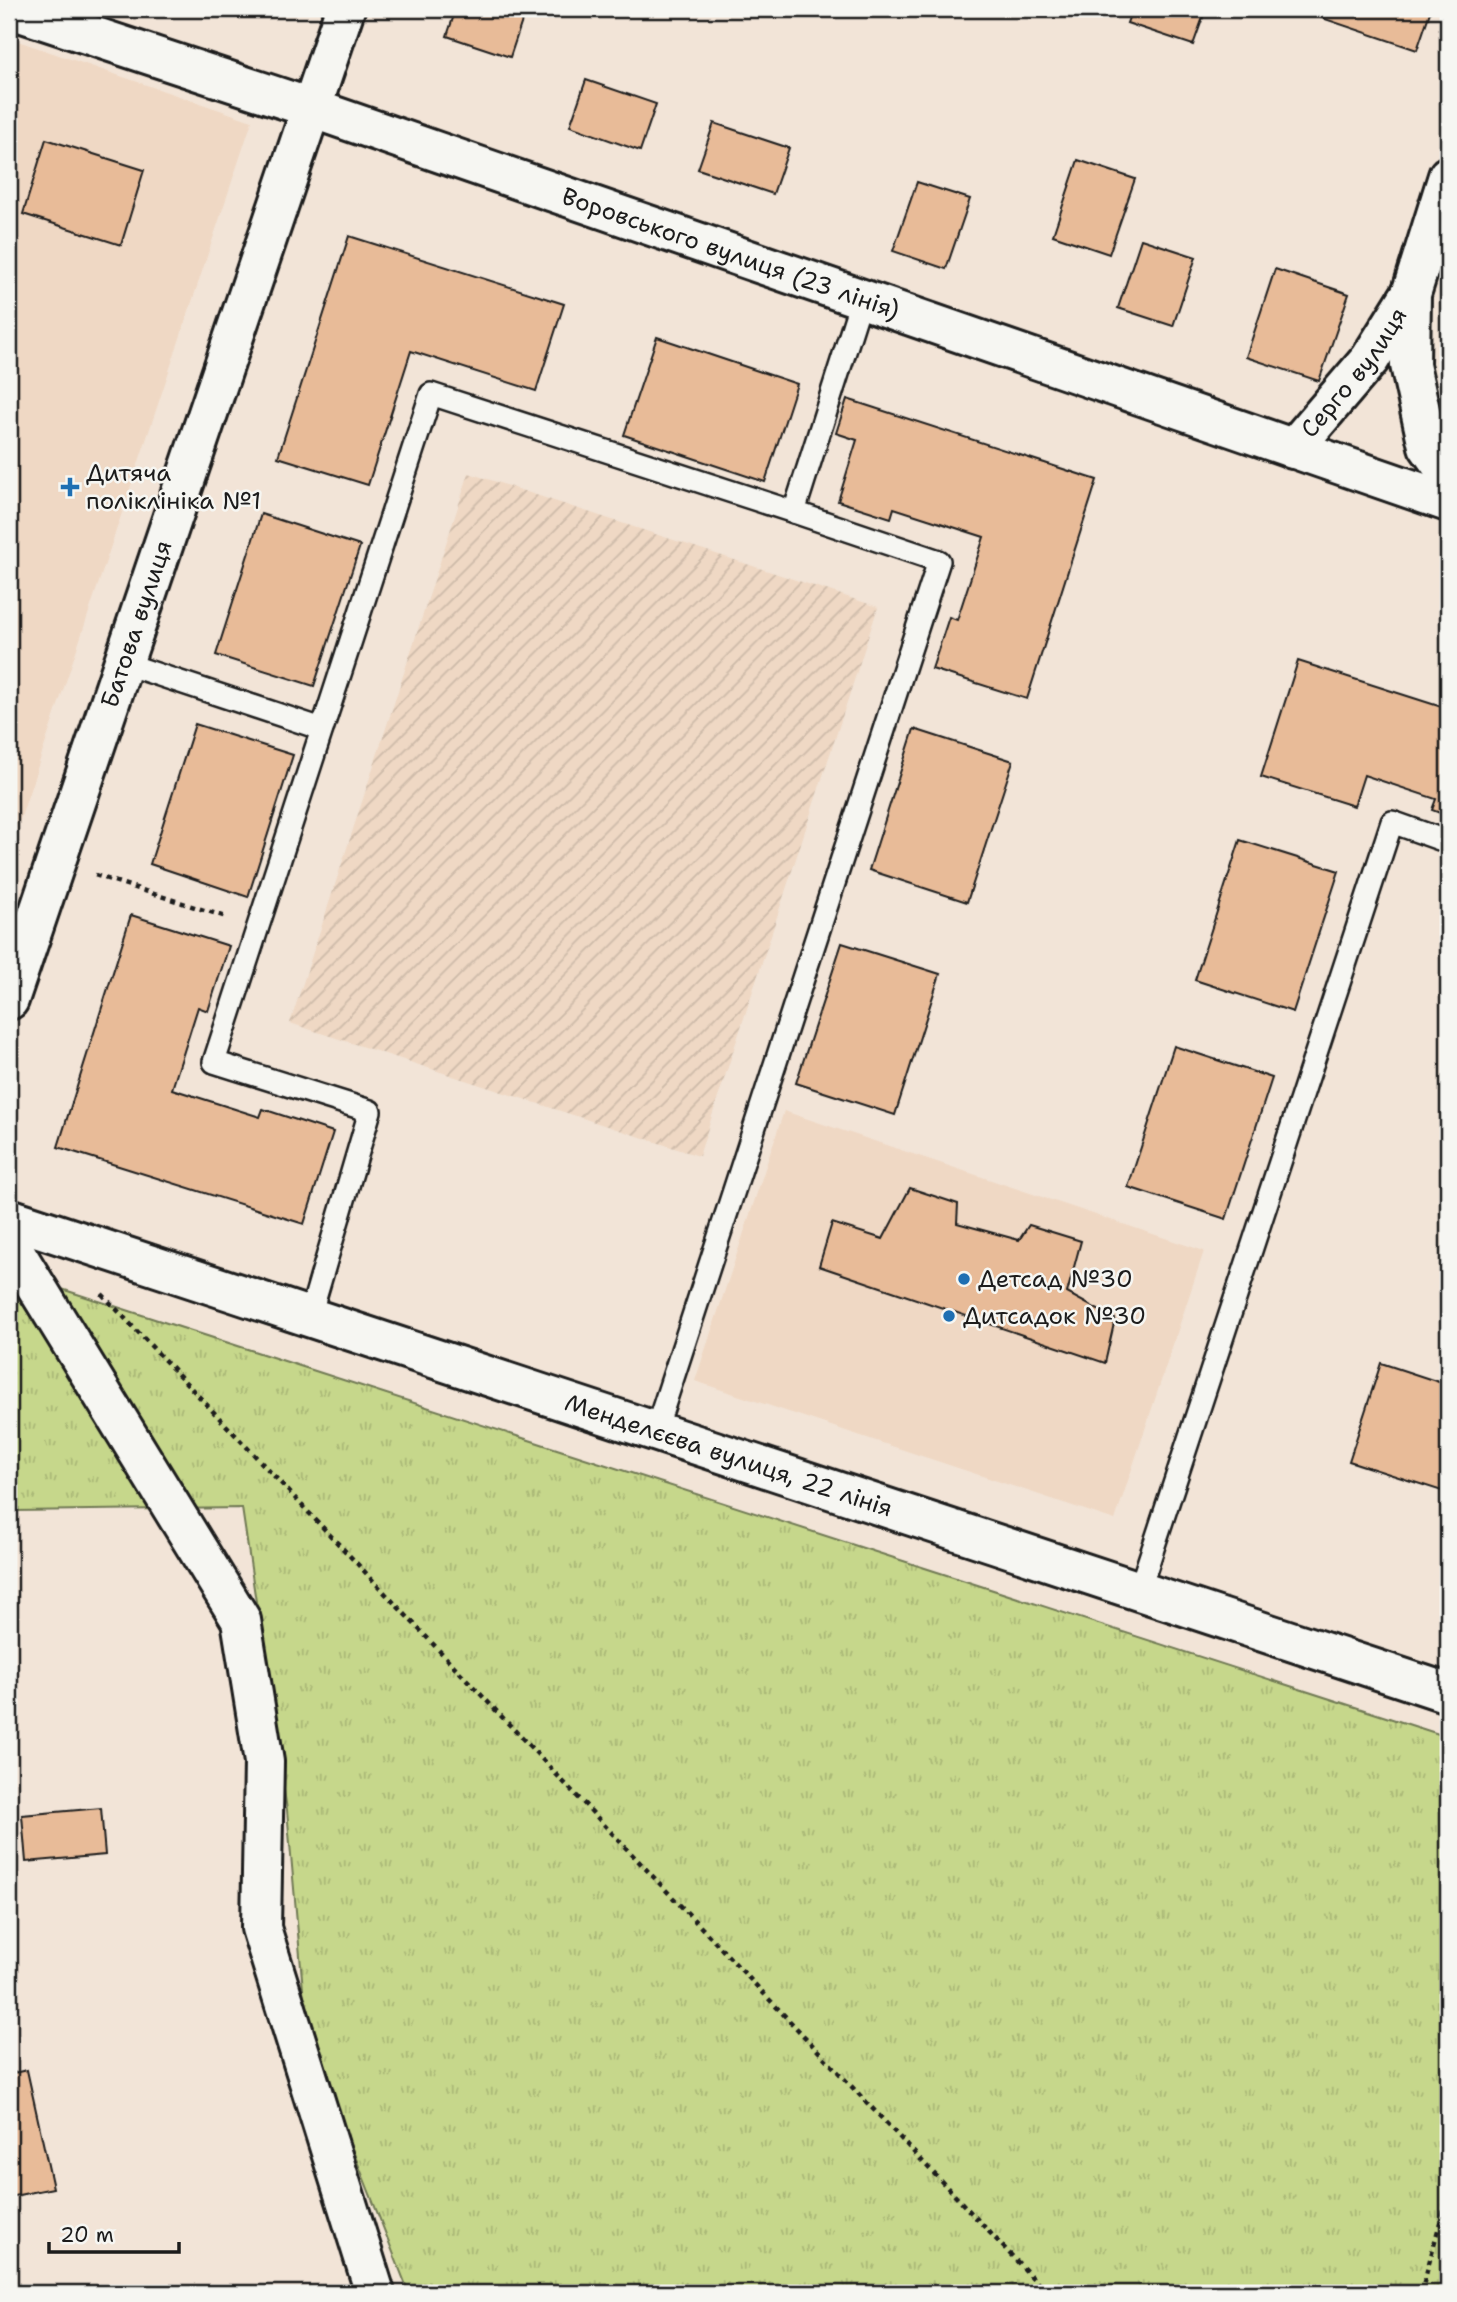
<svg xmlns="http://www.w3.org/2000/svg" width="1457" height="2302" font-family="'Shantell Sans',sans-serif">
<style>
.built{fill:#efd8c4}
.industrial{fill:url(#industrial-furrows)}
.grass{fill:url(#grass-tufts);stroke:#717a54;stroke-width:2}
.building{fill:#e8bb98;stroke:#1c1c1c;stroke-width:2}
.lines{fill:none;stroke-linecap:round;stroke-linejoin:round}
.lane-casing{stroke:#1c1c1c;stroke-width:26}
.street-casing{stroke:#1c1c1c;stroke-width:44}
.path{stroke:#1c1c1c;stroke-width:4.5;stroke-dasharray:5 5;stroke-linecap:butt}
.lane{stroke:#f6f6f2;stroke-width:21}
.street{stroke:#f6f6f2;stroke-width:38}
.poi-dot{fill:#1f6fb2;stroke:#f6f6f2;stroke-width:2.5}
.labels{text-anchor:middle;dominant-baseline:central;stroke-width:5;stroke-linejoin:round;paint-order:stroke}
.street-label{font-size:24px;fill:#1c1c1c;stroke:#f6f6f2}
.poi-label{font-size:24px;fill:#1c1c1c;stroke:#f6f6f2;text-anchor:start}
</style>
<defs>
<pattern id="industrial-furrows" width="10" height="10" patternUnits="userSpaceOnUse" patternTransform="scale(1.75)"><rect width="10" height="10" fill="#efd8c4"/><path d="M-1 1l2-2M0 10L10 0M9 11l2-2" fill="none" stroke="#ccb9a8"/></pattern>
<pattern id="grass-tufts" width="24" height="20" patternUnits="userSpaceOnUse" patternTransform="scale(1.75)"><rect width="24" height="20" fill="#c6d78b"/><path d="M3 7l-1-3M5 7V3M7 7l1-3M15 17l-1-3M17 17v-4M19 17l1-3" fill="none" stroke="#aab877"/></pattern>
</defs>
<rect width="100%" height="100%" fill="#f2e4d7"/>
<filter id="ink" filterUnits="userSpaceOnUse"><feTurbulence type="fractalNoise" baseFrequency=".0143" numOctaves="2"/><feDisplacementMap in="SourceGraphic" scale="14" xChannelSelector="R" yChannelSelector="G"/><feConvolveMatrix kernelMatrix="1 2 1 2 8 2 1 2 1" color-interpolation-filters="sRGB"/></filter>
<g filter="url(#ink)">
<g class="built">
<polygon points="9,38 252,121 9,853"/>
<polygon points="784,1111 1204,1251 1115,1520 695,1381"/>
</g>
<polygon class="industrial" points="469,473 878,607 699,1156 290,1023"/>
<polygon class="grass" points="9,1272 1448,1737 1448,2293 409,2293 307,2034 287,1810 242,1508 15,1511 9,1460"/>
<g class="building">
<polygon points="456,9 526,9 510,57 447,36"/>
<polygon points="1132,9 1206,9 1193,45 1127,23"/>
<polygon points="1326,9 1431,9 1417,50 1322,18"/>
<polygon points="586,80 656,104 640,151 570,126"/>
<polygon points="714,123 789,148 773,194 698,169"/>
<polygon points="46,139 144,170 121,245 23,214"/>
<polygon points="1078,160 1135,179 1109,254 1053,235"/>
<polygon points="917,182 970,199 946,269 893,251"/>
<polygon points="349,236 564,304 536,391 411,351 368,485 278,457"/>
<polygon points="1141,239 1196,257 1173,326 1118,308"/>
<polygon points="1275,269 1349,294 1319,381 1246,357"/>
<polygon points="657,337 797,384 765,482 624,435"/>
<polygon points="847,399 1097,480 1027,699 932,669 949,617 957,620 984,537 894,508 891,518 838,501 857,440 836,433"/>
<polygon points="261,514 360,546 314,686 216,655"/>
<polygon points="1298,661 1448,709 1448,816 1432,810 1436,799 1364,775 1354,806 1261,777"/>
<polygon points="195,724 293,755 248,897 150,864"/>
<polygon points="914,729 1013,761 967,902 869,870"/>
<polygon points="1240,840 1339,871 1293,1012 1195,980"/>
<polygon points="131,915 229,946 208,1011 198,1007 172,1089 260,1117 263,1109 333,1132 304,1224 58,1147"/>
<polygon points="842,943 940,974 895,1115 796,1083"/>
<polygon points="1174,1046 1272,1078 1226,1219 1128,1187"/>
<polygon points="910,1188 958,1204 957,1223 1019,1240 1029,1225 1081,1241 1067,1293 1115,1319 1105,1363 819,1266 832,1223 883,1239"/>
<polygon points="1381,1363 1448,1385 1448,1493 1349,1461"/>
<rect x="9" y="1771" width="2" height="45"/>
<polygon points="101,1808 105,1855 26,1862 22,1815"/>
<polygon points="27,2070 53,2188 9,2197 9,2074"/>
<polygon points="148,2288 149,2293 118,2293"/>
</g>
<g class="lines">
<g class="lane-casing">
<g id="lane">
<polyline points="123,663 322,729"/>
<polyline points="309,1319 370,1111 214,1062 431,394 794,512"/>
<polyline points="655,1433 939,561 794,512 861,301"/>
<polyline points="1139,1591 1392,822 1448,842"/>
</g>
</g>
<g class="street-casing">
<g id="street">
<path id="s1" d="M11 9 311 108 1448 502"/>
<polyline points="1448,176 1411,294 1410,365 1428,446 1448,474"/>
<path id="s2" d="M1293 449 1370 359 1410 295"/>
<path id="s3" d="M9 1000 345 9"/>
<path id="s4" d="M9 1218 1448 1693"/>
<polyline points="9,1242 241,1620 264,1762 261,1928 375,2293"/>
</g>
</g>
<g class="path">
<polyline points="95,875 226,917"/>
<polyline points="102,1294 1047,2293"/>
<polyline points="1421,2293 1448,2193"/>
</g>
<use href="#lane" class="lane"/>
<use href="#street" class="street"/>
</g>
</g>
<g class="poi-dot">
<path d="M66.5 476.5h7v7h7v7h-7v7h-7v-7h-7v-7h7z"/>
<circle cx="964" cy="1279" r="7"/>
<circle cx="949" cy="1316" r="7"/>
</g>
<g class="labels">
<g class="street-label">
<text stroke="none"><textPath href="#s1" startOffset="760">Воровського вулиця (23 лiнiя)</textPath></text>
<text stroke="none"><textPath href="#s2" startOffset="98">Серго вулиця</textPath></text>
<text stroke="none"><textPath href="#s3" startOffset="397">Батова вулиця</textPath></text>
<text stroke="none"><textPath href="#s4" startOffset="758">Менделєєва вулиця, 22 лінія</textPath></text>
</g>
<g class="poi-label">
<text x="86" y="473">Дитяча<tspan x="86" dy="28">поліклініка №1</tspan></text>
<text x="978" y="1279">Детсад №30</text>
<text x="963" y="1316">Дитсадок №30</text>
</g>
</g>
<rect width="1457" height="2302" fill="none" stroke="#f6f6f2" stroke-width="35"/>
<rect x="18" y="18" width="1422" height="2267" fill="none" stroke="#1c1c1c" stroke-width="2.5" filter="url(#ink)"/>
<path d="M49 2242v10h130v-10" fill="none" stroke="#1c1c1c" stroke-width="3.5"/>
<text x="60" y="2242" font-size="21" fill="#1c1c1c" stroke="#f6f6f2" stroke-width="5" paint-order="stroke">20 m</text>
</svg>
